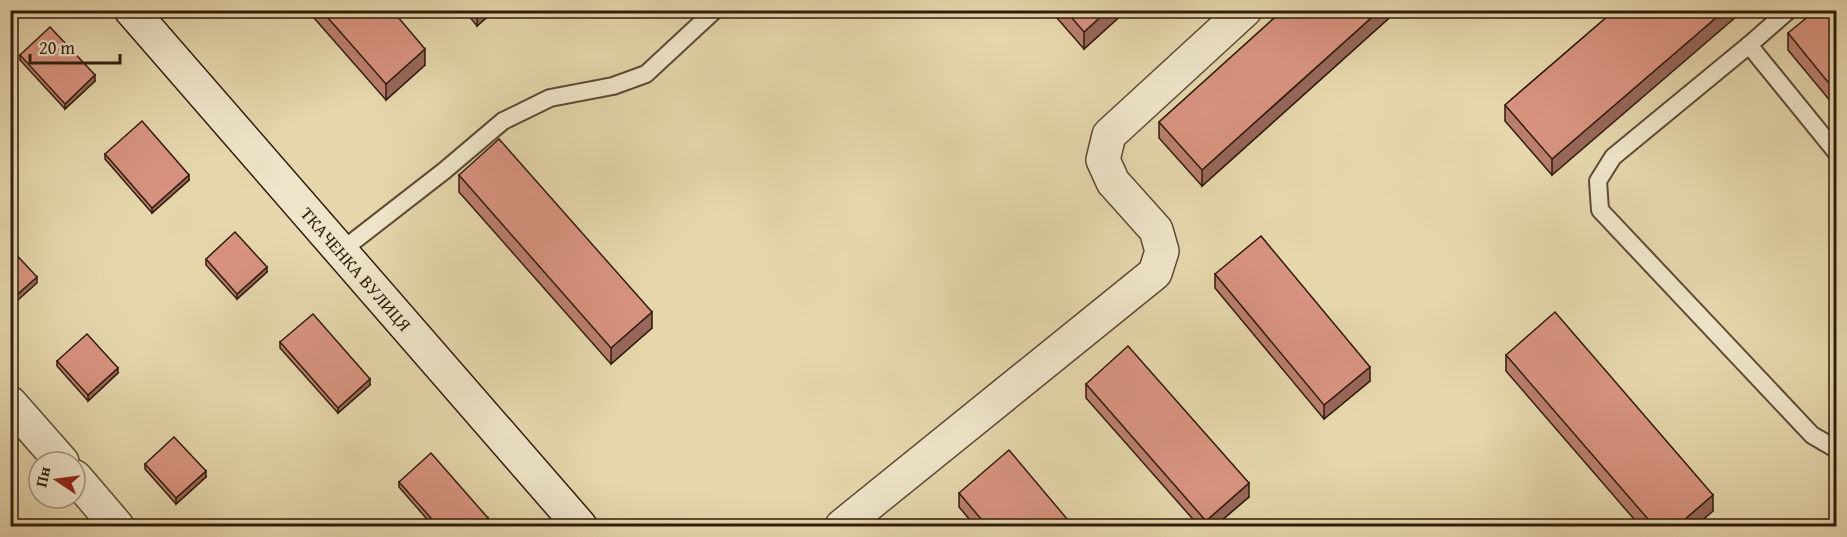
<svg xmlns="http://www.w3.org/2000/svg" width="1847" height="537" font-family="'Gentium Book Plus',serif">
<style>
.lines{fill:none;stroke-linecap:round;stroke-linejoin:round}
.lane-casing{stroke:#5d4b33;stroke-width:20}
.street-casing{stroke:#5d4b33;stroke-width:36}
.secondary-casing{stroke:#301d0b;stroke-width:36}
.lane{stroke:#eee4c9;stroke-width:16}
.street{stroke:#eee4c9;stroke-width:33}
.secondary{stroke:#eee4c9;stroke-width:33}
.wall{fill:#ba7e6e;stroke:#301d0b;stroke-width:1.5}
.shaded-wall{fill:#97675a;stroke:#301d0b;stroke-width:1.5}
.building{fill:#d89380;stroke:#301d0b;stroke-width:1.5}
.labels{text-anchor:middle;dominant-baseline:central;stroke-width:5;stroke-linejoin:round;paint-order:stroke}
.street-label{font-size:18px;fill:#301d0b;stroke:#eee4c9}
</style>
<rect width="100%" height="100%" fill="#e5d6ac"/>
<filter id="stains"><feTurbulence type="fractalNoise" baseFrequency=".00333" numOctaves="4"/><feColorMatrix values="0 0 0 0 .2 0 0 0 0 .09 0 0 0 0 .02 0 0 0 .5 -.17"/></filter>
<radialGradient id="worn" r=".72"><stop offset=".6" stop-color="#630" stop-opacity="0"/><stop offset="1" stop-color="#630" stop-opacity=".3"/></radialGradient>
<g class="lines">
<g class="lane-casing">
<g id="lane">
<polyline points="1789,10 1749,45 1836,152"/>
<polyline points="1749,45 1613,157 1598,181 1600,210 1812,435 1836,449"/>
<polyline points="341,251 444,171 503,121 550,98 613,86 646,74 715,10"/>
</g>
</g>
<g class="street-casing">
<g id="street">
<polyline points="10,403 62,462"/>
<polyline points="75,477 117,526"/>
<polyline points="842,526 1155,273 1162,251 1156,230 1113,182 1103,160 1109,135 1245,10"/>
</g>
</g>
<g class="secondary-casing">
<polyline id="secondary" points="131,10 580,526"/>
</g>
<use href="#lane" class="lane"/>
<use href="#street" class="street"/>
<use href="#secondary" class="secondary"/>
</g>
<g class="wall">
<polygon points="307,10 392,10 425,65 386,100"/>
<polygon points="464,10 495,10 477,26"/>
<polygon points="1050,10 1127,10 1084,49"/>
<polygon points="1283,10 1398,10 1202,186 1159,138 1159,122"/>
<polygon points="1615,10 1552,175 1505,121 1505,105"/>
<polygon points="1836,10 1836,108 1788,50 1788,33"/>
<polygon points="20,55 95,81 65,109 20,60"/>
<polygon points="105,154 189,180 152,213 105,159"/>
<polygon points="459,175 652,328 611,364 459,192"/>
<polygon points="206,259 267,272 237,299 206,265"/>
<polygon points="1215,274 1370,381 1324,419 1215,288"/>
<polygon points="280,342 370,385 338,413 280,348"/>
<polygon points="1506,355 1713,511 1695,526 1640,526 1506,371"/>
<polygon points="57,361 118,373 88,401 57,366"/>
<polygon points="1086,384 1249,497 1215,526 1199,526 1086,398"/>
<polygon points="145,464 206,477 176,504 145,469"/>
<polygon points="399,482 488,524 485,526 433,526 399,487"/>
<polygon points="959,493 1073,526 975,526 959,507"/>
</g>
<g class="shaded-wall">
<polygon points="477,10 495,10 477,26"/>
<polygon points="1108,10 1127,10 1084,49 1084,32"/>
<polygon points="1380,10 1398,10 1202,186 1202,170"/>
<polygon points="1725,10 1744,10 1552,175 1552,159"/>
<polygon points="425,49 425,65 386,100 386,84"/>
<polygon points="95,75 95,81 65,109 65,104"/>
<polygon points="189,175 189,180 152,213 152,208"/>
<polygon points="267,267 267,272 237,299 237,294"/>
<polygon points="37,277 37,283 10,307 10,301"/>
<polygon points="652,312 652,328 611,364 611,348"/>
<polygon points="1370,367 1370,381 1324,419 1324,405"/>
<polygon points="118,368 118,373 88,401 88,395"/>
<polygon points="370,379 370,385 338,413 338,408"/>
<polygon points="206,471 206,477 176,504 176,498"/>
<polygon points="1249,483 1249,497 1215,526 1206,526 1206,521"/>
<polygon points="1713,495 1713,511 1695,526 1677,526"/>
<polygon points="488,518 488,524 485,526 479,526"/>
</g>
<g class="building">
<polygon points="321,10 392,10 425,49 386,84"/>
<polygon points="1065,10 1108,10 1084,32"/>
<polygon points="1283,10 1380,10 1202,170 1159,122"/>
<polygon points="1615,10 1725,10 1552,159 1505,105"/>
<polygon points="1816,10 1836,10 1836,92 1788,33"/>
<polygon points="50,27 95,75 65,104 20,55"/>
<polygon points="142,121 189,175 152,208 105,154"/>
<polygon points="499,139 652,312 611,348 459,175"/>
<polygon points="235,232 267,267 237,294 206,259"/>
<polygon points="1261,236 1370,367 1324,405 1215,274"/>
<polygon points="10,248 37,277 10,301"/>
<polygon points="1555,312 1713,495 1677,526 1654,526 1506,355"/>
<polygon points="313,314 370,379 338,408 280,342"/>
<polygon points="87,334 118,368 88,395 57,361"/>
<polygon points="1128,346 1249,483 1206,521 1086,384"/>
<polygon points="174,437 206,471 176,498 145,464"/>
<polygon points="1009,450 1073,526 987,526 959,493"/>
<polygon points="431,453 488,518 479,526 438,526 399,482"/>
</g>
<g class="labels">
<g class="street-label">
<text transform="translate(356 269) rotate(49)">ТКАЧЕНКА ВУЛИЦЯ</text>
</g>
</g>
<rect width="1847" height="537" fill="none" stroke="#e5d6ac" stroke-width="36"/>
<rect x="12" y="12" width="1823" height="513" fill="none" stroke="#301d0b" stroke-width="3"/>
<rect x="18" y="18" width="1811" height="501" fill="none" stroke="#301d0b" stroke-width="1.5"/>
<g transform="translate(57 480) rotate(283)"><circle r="28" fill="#eee4c9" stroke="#a2947d" stroke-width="1.5"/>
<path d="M0-4.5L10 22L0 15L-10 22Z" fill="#8f2418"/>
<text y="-9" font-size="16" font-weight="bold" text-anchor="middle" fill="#301d0b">Пн</text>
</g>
<path d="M30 54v9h90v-9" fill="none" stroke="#301d0b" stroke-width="3"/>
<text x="39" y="54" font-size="18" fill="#301d0b" stroke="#eee4c9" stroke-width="4.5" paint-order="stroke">20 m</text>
<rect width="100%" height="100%" filter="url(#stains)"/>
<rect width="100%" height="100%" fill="url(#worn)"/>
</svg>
